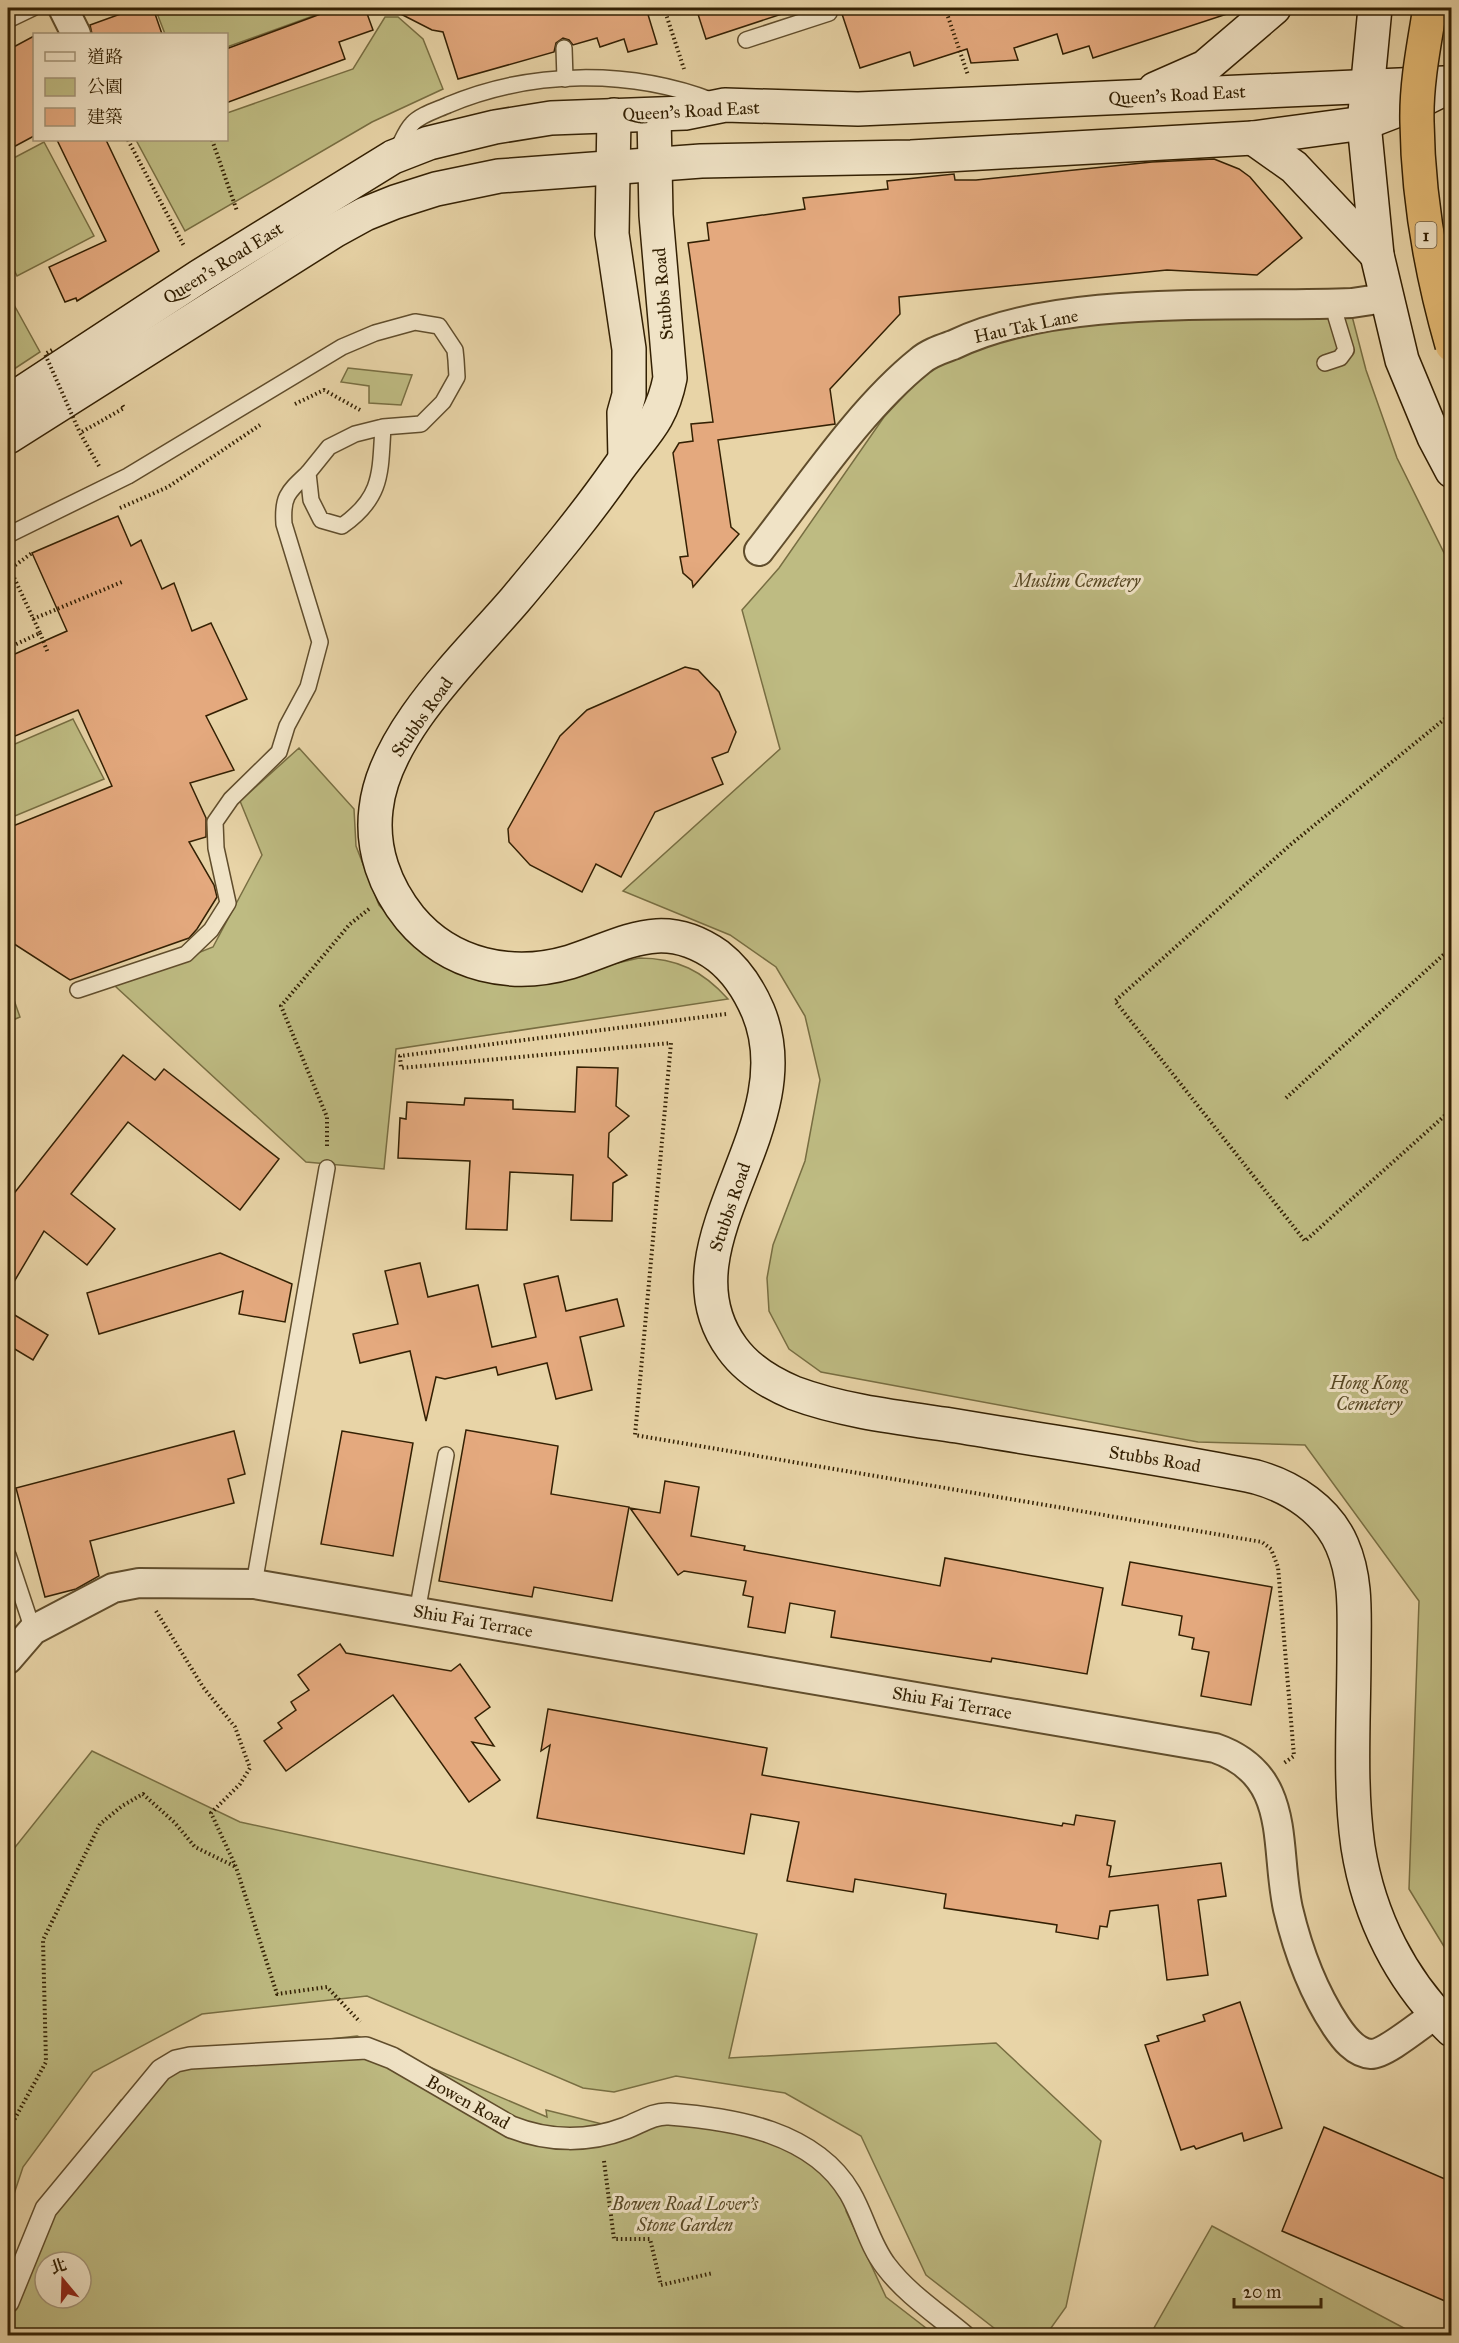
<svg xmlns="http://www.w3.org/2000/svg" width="1459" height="2343" font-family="'IM FELL Great Primer','Noto Serif TC',serif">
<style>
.green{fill:#bebb82;stroke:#786e42;stroke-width:1.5;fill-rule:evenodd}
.building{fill:#e4a97e;stroke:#332003;stroke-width:1.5}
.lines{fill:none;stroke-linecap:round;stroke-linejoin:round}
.service-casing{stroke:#604d2c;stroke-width:18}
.pedestrian-casing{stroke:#604d2c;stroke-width:24}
.minor-casing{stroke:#604d2c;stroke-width:32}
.secondary-casing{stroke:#332003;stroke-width:36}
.path{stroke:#332003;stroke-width:4;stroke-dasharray:1.5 3;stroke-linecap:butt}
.service{stroke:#f0e3c6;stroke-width:15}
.pedestrian{stroke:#f0e3c6;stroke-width:21}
.minor{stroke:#f0e3c6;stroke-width:28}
.secondary{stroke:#f0e3c6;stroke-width:33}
.tram{stroke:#332003;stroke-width:1.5}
.trunk-bridge-casing{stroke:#332003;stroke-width:36;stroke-linecap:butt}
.path-bridge{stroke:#332003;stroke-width:4;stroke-dasharray:1.5 3;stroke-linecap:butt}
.trunk-bridge{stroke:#e4ba74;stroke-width:33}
.labels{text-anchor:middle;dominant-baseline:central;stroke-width:6;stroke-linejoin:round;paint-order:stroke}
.shield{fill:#f0e3c6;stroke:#6c5a3e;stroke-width:1.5}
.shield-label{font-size:16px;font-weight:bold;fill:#332003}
.street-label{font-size:18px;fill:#332003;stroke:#f0e3c6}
.park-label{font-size:18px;font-style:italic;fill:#564723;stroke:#f0e3c6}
</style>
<rect width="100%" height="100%" fill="#e8d4a7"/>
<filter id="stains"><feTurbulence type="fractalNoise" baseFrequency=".00333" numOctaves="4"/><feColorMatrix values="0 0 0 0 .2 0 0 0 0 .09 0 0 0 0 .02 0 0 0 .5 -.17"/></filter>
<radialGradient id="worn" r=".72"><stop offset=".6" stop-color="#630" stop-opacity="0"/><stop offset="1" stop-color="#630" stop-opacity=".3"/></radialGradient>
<g class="green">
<polygon points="155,8 322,8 324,12 227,47 226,34 165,34"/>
<polygon points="385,17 398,17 423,39 443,89 372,122 185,231 136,140 226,140 227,113 353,69"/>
<polygon points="44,142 94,236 17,276 8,257 8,161"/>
<polygon points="8,294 40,352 8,373"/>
<polygon points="1352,316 1366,370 1397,458 1451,567 1451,1958 1409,1889 1419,1601 1305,1445 1198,1442 821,1372 789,1349 769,1311 767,1278 773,1245 805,1161 820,1080 805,1016 776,967 730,935 623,891 780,749 742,610 779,568 884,417 928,370 966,346 1073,326 1164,317"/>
<polygon points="348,368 412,375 401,405 369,403 369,386 341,382"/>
<polygon points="73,719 104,779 10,818 8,811 8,747"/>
<path d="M299 748 354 809 356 846 379 905 397 925 463 974 519 986 639 958C677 958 703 971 728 999L396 1049 384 1169 306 1162 115 986 213 947 262 855 240 801Z"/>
<polygon points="8,983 20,1017 8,1022"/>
<polygon points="92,1751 240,1822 757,1934 729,2058 996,2043 1101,2141 1066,2307 1046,2335 1003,2335 926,2275 861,2136 785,2093 676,2076 614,2092 583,2088 367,1996 202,2014 93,2072 23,2167 8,2212 8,1856"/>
<path d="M357 2036 547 2117 546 2110 610 2126 713 2122 822 2162 847 2208 846 2211 886 2297 935 2335 8 2336V2292L61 2181 121 2100 212 2052ZM45 2262H81V2298H45Z"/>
<polygon points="1212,2226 1417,2335 1150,2335"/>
</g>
<g class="building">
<polygon points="137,8 153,8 162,34 92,34 90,25"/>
<polygon points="325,8 365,8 373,30 339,42 345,59 226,103 226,49 326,12"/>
<polygon points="389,8 646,8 657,44 628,52 624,39 600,47 597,38 573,45 569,40 563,38 556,43 554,52 458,79 443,32 432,30"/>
<polygon points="696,8 787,8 788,12 706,39"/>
<polygon points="840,8 1232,8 1233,12 1093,58 1089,46 1063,54 1057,34 1014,48 1018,60 971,63 967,49 914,66 910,52 860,68"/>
<polygon points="34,36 34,136 8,150 8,50"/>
<polygon points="57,140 106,140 159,251 77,301 76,298 65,302 49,267 106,241"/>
<polygon points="1214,159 1239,169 1250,177 1302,238 1257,275 1167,270 899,297 900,314 830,389 835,424 718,440 731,527 739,534 693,587 692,581 683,573 680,557 688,556 673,453 679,443 693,441 691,424 713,422 688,243 709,240 707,223 805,209 803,198 888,189 887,181 954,174 955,180 976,180 1152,162"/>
<polygon points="118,516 131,546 141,540 162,589 174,583 192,631 211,623 247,699 206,716 234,770 190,783 206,818 206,837 189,842 214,885 217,897 197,929 189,938 70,980 8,940 8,828 112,786 78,710 8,739 8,657 67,631 32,553"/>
<polygon points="685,667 698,670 719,692 736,732 728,752 712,758 723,784 655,812 621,877 596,864 582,892 530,865 509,842 508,829 560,736 587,710"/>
<polygon points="123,1055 155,1080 164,1069 279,1159 240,1210 128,1122 71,1194 115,1229 87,1265 44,1231 8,1292 8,1201"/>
<polygon points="577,1067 618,1068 616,1106 629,1116 609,1133 608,1157 627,1175 613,1183 612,1221 571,1220 573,1175 510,1172 507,1230 466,1229 470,1161 398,1158 400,1118 406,1119 407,1102 464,1105 465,1098 513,1100 513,1109 575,1112"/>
<polygon points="220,1253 292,1284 285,1322 239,1314 243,1291 99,1334 87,1293"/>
<polygon points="420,1263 428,1297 478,1285 492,1347 536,1337 524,1284 558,1276 566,1311 617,1299 624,1326 580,1337 592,1390 556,1399 547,1363 498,1375 496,1367 445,1379 436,1377 426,1421 410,1351 360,1363 353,1334 398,1324 385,1271"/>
<polygon points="8,1311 48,1335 33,1360 8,1345"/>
<polygon points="466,1430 558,1446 551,1494 629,1507 612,1601 534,1587 532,1597 439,1581"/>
<polygon points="234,1431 245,1474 228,1479 234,1503 90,1541 99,1576 76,1589 45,1597 16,1488"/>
<polygon points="342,1431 413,1443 393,1556 321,1544"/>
<polygon points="665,1481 699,1487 691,1536 745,1546 744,1550 940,1586 945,1558 1103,1588 1087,1674 992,1658 991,1662 831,1637 835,1611 790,1603 785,1633 748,1627 753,1597 743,1595 746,1581 684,1571 678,1575 630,1508 660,1513"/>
<polygon points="1130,1562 1272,1587 1251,1705 1201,1696 1209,1652 1192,1649 1194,1638 1179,1635 1182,1616 1122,1605"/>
<polygon points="340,1644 346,1653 451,1671 460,1664 490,1707 475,1718 494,1746 472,1742 500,1780 469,1802 393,1695 286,1771 264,1741 282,1728 278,1723 296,1710 291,1702 309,1690 298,1675"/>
<polygon points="548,1709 767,1748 762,1775 1062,1826 1063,1823 1074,1825 1076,1815 1115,1821 1107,1865 1111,1866 1109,1877 1221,1863 1226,1896 1198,1900 1208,1975 1167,1980 1158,1905 1110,1911 1107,1927 1100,1926 1098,1939 1056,1932 1057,1925 944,1908 946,1894 855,1879 853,1892 787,1881 799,1822 751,1814 744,1854 537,1818 550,1745 541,1751"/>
<polygon points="1240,2002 1282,2128 1244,2141 1242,2133 1196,2149 1194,2146 1181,2150 1145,2045 1159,2041 1157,2036 1205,2021 1203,2015"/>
<polygon points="1324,2127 1452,2182 1452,2304 1282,2231"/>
</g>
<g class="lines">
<g class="service-casing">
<g id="service">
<polyline points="8,20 33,8"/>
<polyline points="746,40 829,13 827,8"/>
<polyline points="564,48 565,79"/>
<path d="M396 152C401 144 405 131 412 124 420 115 437 110 448 105 531 70 630 69 713 101"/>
<polyline points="1325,363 1340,358 1346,350 1336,317 1335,304"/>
<path d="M8 535 128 476 342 347 375 333 415 322 439 326 455 350 456 360 457 377 443 402 421 424 383 427 355 434 329 447 308 473 311 500 321 520 342 526C383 497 380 473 383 427"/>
<path d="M78 990 186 954 211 930 228 903 216 848 215 822 231 799 279 752 287 726 308 687 320 642 284 524C282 496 288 492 308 473"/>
<polyline points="8,1555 33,1630"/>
<polyline points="254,1584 327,1168"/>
<polyline points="417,1612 446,1455"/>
</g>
</g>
<g class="pedestrian-casing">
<path id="pedestrian" d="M8 2302 46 2209 161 2070 176 2061 190 2058 366 2048 392 2058 511 2127C549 2142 589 2142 626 2128 641 2122 654 2113 669 2114 735 2119 814 2132 850 2193 864 2217 869 2244 886 2266 907 2294 938 2314 964 2336"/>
</g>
<g class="minor-casing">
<g id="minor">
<polyline points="63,8 76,34"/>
<path d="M759 551C807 490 860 409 920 361 929 353 942 349 953 345 1061 293 1232 308 1352 303L1385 298"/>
<path d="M8 1659 33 1630 113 1588 139 1583 254 1584 1215 1748C1293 1775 1274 1845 1288 1909 1298 1951 1312 1990 1336 2026 1344 2038 1355 2053 1371 2054 1385 2054 1421 2024 1436 2014"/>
</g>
</g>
<g class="secondary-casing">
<g id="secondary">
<polyline points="1375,8 1364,123 1377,255 1402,360 1434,437 1452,471"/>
<polyline points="1155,89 1205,67 1274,8"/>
<polyline points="614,115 612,234 629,349 629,395 624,413 625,459"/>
<path d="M654 115 656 215 670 378C661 423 643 434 618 469 586 515 551 557 515 600 467 656 384 733 376 809 371 849 385 887 410 918 450 966 512 979 570 962 624 945 662 916 718 956 736 970 749 990 758 1011 807 1129 657 1245 732 1348 747 1369 770 1383 794 1393 845 1412 903 1418 957 1426 1057 1443 1157 1457 1256 1477 1292 1487 1327 1510 1342 1545 1357 1579 1354 1616 1354 1652 1354 1717 1349 1784 1358 1847 1369 1917 1401 1981 1452 2030"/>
<polyline points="1253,138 1294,167 1377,255"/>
<polyline points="8,402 200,276 393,157 429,143 495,127 551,118 685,113 725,105 858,109 1444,83"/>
<polyline points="8,437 334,231 365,214 395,202 436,189 499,176 701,161 911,157 1253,138 1364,123 1416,103 1452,85"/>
</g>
</g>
<g class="path">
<polyline points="664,8 684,69"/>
<polyline points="945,8 968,75"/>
<polyline points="128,140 184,246"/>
<polyline points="212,140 237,211"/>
<polyline points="295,404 324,390 360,410"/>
<polyline points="99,466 80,433 124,408 121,403"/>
<polyline points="120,508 168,487 260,425"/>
<polyline points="33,619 122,582"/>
<polyline points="40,633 48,653"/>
<polyline points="8,648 40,633 10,569 32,553"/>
<polyline points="1452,713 1290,845 1115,1001 1305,1241 1452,1109"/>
<polyline points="726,1014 400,1056 401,1068 671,1043 635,1435 1262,1542 1271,1549 1278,1567 1294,1756 1284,1763"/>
<polyline points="1286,1098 1452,947"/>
<polyline points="327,1146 327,1117 281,1006 350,924 369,909"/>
<polyline points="156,1611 203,1687 235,1727 250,1768 240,1784 211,1813 236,1867 277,1994 327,1987 360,2022"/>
<polyline points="8,2131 46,2062 43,1940 100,1824 122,1806 143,1794 175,1823 195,1847 236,1867"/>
<polyline points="604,2161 614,2239 650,2239 661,2285 713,2273"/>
</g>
<use href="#service" class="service"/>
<use href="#pedestrian" class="pedestrian"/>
<use href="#minor" class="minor"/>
<use href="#secondary" class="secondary"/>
<path class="tram" d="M1424 8C1409 128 1413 254 1452 371"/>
<g class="trunk-bridge-casing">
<path id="trunk-bridge" d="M1430 8C1424 45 1416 84 1417 122 1418 198 1431 272 1452 345"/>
</g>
<polyline class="path-bridge" points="52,350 45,354 80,433"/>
<use href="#trunk-bridge" class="trunk-bridge"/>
</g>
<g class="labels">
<rect class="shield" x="1415.5" y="222" width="21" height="26" rx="4.5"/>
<g class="shield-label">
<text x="1426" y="235">1</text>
</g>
<g class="street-label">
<text transform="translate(1177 95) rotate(-3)">Queen's Road East</text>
<text transform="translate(691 111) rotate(-3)">Queen's Road East</text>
<text transform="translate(223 263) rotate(-32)">Queen's Road East</text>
<text transform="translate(663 294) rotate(-95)">Stubbs Road</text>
<text transform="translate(1026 326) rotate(-12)">Hau Tak Lane</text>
<text transform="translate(422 717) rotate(-55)">Stubbs Road</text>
<text transform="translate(730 1207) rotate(-71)">Stubbs Road</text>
<text transform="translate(1155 1459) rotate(9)">Stubbs Road</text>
<text transform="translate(473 1621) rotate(10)">Shiu Fai Terrace</text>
<text transform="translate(952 1703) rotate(10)">Shiu Fai Terrace</text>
<text transform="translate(468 2102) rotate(29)">Bowen Road</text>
</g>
<g class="park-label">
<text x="1077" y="581">Muslim Cemetery</text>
<text x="1369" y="1383">Hong Kong<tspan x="1369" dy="21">Cemetery</tspan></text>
<text x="685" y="2204">Bowen Road Lover's<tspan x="685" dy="21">Stone Garden</tspan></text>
</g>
</g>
<rect width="1459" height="2343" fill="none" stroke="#e8d4a7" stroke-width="30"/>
<rect x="9" y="9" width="1441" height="2325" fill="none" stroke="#332003" stroke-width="3"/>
<rect x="15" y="15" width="1429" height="2313" fill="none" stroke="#332003" stroke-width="1.5"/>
<rect x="33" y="33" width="195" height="108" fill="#f0e3c6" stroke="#a49578" stroke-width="1.5"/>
<rect x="45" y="52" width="30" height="9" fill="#f0e3c6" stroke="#a49578" stroke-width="1.5"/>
<text x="87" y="63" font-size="18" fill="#332003">道路</text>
<rect x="45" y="78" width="30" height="18" fill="#bebb82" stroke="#a49578" stroke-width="1.5"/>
<text x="87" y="93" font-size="18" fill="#332003">公園</text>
<rect x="45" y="108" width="30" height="18" fill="#e4a97e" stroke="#a49578" stroke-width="1.5"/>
<text x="87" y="123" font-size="18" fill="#332003">建築</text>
<g transform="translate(63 2280) rotate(341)"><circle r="28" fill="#f0e3c6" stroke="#a49578" stroke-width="1.5"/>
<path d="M0-4.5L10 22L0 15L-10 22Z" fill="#8f2418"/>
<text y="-9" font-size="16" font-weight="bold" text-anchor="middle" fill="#332003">北</text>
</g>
<path d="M1234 2298v9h87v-9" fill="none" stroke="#332003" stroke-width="3"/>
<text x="1243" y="2298" font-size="18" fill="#332003" stroke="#f0e3c6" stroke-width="4.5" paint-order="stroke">20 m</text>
<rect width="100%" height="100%" filter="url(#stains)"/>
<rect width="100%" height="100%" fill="url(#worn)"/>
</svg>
